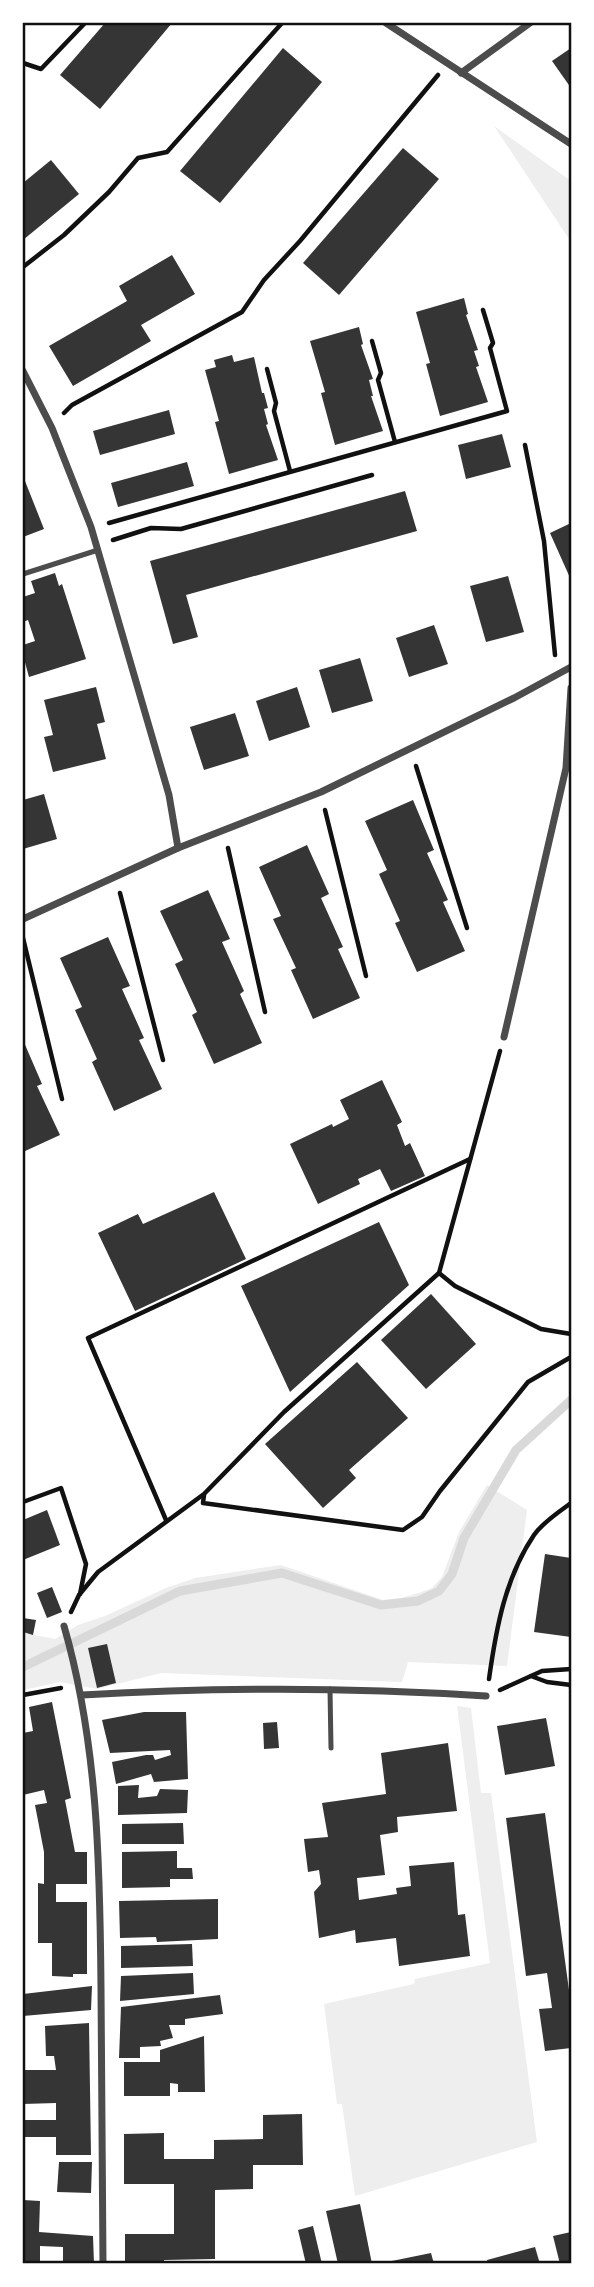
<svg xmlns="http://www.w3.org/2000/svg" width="594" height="2287" font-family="'Space Grotesk',sans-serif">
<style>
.green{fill:#eee}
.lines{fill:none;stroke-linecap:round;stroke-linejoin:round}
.stream{stroke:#d9d9d9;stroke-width:9}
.building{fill:#353535}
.path{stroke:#111;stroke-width:4.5}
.service{stroke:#4c4c4c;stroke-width:5}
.minor{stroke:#4c4c4c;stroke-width:7}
.neatline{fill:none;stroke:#111;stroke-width:2.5}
</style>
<rect width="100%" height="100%" fill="#fff"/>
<g class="green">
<polygon points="494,126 571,181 571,242"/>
<polygon points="487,1485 527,1510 507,1666 408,1662 402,1682 161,1673 97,1689 60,1682 23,1690 23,1633 55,1639 78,1625 105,1616 166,1588 195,1578 281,1565 383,1600 401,1598 419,1593 432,1588 442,1577 459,1532"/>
<polygon points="457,1706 471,1708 481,1793 491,1793 537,2142 355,2196 342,2104 337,2104 324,2004 414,1984 415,1979 490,1963"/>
</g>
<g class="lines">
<polyline class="stream" points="23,1667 180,1591 282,1573 381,1605 418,1601 439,1591 452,1574 464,1538 516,1450 571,1400"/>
</g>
<g class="building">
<polygon points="105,23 172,23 100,109 60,75"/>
<polygon points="283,48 322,82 220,203 180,171"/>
<polygon points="571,48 571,88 552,61"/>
<polygon points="403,148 439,179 339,295 303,263"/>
<polygon points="51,160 79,194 23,240 23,183"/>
<polygon points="172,255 195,294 141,325 151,341 73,386 49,346 127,301 119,286"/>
<polygon points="464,298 468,314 466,315 478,350 474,351 479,366 476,367 488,402 440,416 426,364 430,363 416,312"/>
<polygon points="359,327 363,344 361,345 373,379 369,380 373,396 371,396 383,431 335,445 321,393 325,392 310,341"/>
<polygon points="232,355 234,362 254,357 262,393 264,393 268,408 264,409 268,424 266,425 278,460 229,474 215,422 219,421 205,370 216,367 214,360"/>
<polygon points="169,410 175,434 100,455 93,431"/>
<polygon points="502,434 511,467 466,479 458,445"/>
<polygon points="187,462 194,486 118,507 111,483"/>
<polygon points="25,481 44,529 23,537 23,482"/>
<polygon points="405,491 417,531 186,595 198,637 173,644 150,561"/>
<polygon points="571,523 571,580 550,533"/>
<polygon points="55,573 59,586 62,584 86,659 29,677 23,655 23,645 35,641 28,620 23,622 23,597 35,593 31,581"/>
<polygon points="508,576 524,632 486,642 470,586"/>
<polygon points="434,625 448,664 409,677 396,638"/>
<polygon points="360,658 373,701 332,713 319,670"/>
<polygon points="96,687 105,722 97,724 106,759 53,772 44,737 53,735 44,700"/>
<polygon points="297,687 310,727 269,741 256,701"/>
<polygon points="235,713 249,756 204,770 190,727"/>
<polygon points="44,794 57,839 23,849 23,800"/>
<polygon points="413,800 434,850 427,853 448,900 443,902 465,951 417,972 395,923 400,921 379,874 387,870 365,821"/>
<polygon points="307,845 329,894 321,898 343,947 338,949 360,998 313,1019 291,970 296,968 273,919 281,916 259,867"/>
<polygon points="208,890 230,939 222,942 244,991 240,994 262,1043 214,1064 192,1015 197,1012 175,964 183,960 160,911"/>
<polygon points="108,937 130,986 122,989 144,1038 139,1040 162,1089 114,1111 92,1062 97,1059 75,1010 82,1007 60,958"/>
<polygon points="23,1040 42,1084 37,1086 60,1135 23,1152"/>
<polygon points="382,1080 402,1122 397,1125 405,1146 410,1143 425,1176 391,1191 380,1169 358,1179 360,1184 318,1204 290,1144 332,1124 333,1127 349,1119 340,1100"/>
<polygon points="214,1192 246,1259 135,1311 98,1233 138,1214 143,1224"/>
<polygon points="379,1222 409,1285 290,1392 241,1286"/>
<polygon points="431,1294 476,1344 426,1389 381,1340"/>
<polygon points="357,1362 408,1418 349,1470 356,1478 323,1508 265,1444"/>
<polygon points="47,1510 60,1545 23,1560 23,1520"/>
<polygon points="545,1554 571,1558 571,1637 534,1632"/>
<polygon points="52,1587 62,1612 47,1618 37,1593"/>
<polygon points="23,1618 36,1620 33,1635 23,1632"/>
<polygon points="107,1644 116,1683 97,1688 88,1648"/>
<polygon points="52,1702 71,1798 65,1800 75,1852 87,1852 87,1884 56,1884 56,1902 87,1902 87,1974 73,1974 73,1977 52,1976 52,1943 38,1943 38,1883 44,1884 44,1852 35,1805 47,1803 44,1790 23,1795 23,1733 33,1731 29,1707"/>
<polygon points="144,1712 186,1712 188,1779 154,1782 151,1774 116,1784 112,1762 146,1755 153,1755 155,1760 171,1755 170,1750 110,1753 102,1720"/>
<polygon points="546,1718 555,1766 505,1775 497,1726"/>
<polygon points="277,1722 279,1748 264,1749 263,1723"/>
<polygon points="448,1743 457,1811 397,1817 398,1832 380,1835 385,1875 357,1878 359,1900 397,1894 396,1888 411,1886 409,1866 454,1862 458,1915 465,1914 470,1956 399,1966 396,1938 356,1943 355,1930 319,1938 314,1892 321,1884 319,1870 308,1872 304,1839 328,1837 322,1803 386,1794 381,1753"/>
<polygon points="139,1785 138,1798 157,1796 160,1789 188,1790 187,1813 118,1815 118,1786"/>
<polygon points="545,1813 571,2005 571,2048 545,2051 539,2009 552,2008 547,1973 526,1976 506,1818"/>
<polygon points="183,1823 184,1844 122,1844 122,1824"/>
<polygon points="177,1851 177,1868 192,1868 193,1879 170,1879 170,1887 122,1888 122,1852"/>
<polygon points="218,1899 218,1939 157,1942 156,1937 120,1938 119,1901"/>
<polygon points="192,1944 193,1966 121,1968 121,1946"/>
<polygon points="193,1973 194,1994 120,2001 121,1976"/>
<polygon points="92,1986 91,2010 23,2016 23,1994"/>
<polygon points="220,1995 223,2014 185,2019 185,2025 169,2025 173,2038 160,2041 161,2046 140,2047 140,2058 119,2058 121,2007"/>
<polygon points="89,2023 91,2155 56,2155 56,2137 23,2137 23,2120 56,2120 56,2103 23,2104 23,2070 56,2070 54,2056 46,2056 45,2026"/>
<polygon points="204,2036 205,2092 178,2092 178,2084 170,2083 170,2096 124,2096 124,2062 160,2062 160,2050"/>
<polygon points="302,2114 303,2165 253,2165 253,2189 215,2190 215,2259 164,2260 164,2264 125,2264 125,2234 174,2234 174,2184 124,2184 124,2134 164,2133 164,2159 214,2159 214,2140 263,2139 263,2115"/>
<polygon points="59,2162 92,2162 91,2193 57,2192"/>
<polygon points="23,2200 40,2201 39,2232 93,2236 94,2264 63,2264 63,2247 40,2246 40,2264 23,2264"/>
<polygon points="360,2204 372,2264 338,2264 326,2211"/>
<polygon points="313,2226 322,2264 306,2264 298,2230"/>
<polygon points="571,2232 571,2264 560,2264 553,2236"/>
<polygon points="535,2247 540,2264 488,2264 487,2260"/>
<polygon points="431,2253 434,2264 382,2264 382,2263"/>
</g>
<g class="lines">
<g class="path">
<polyline points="23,63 41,69 85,23"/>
<polyline points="23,267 64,235 109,192 138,158 167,152 282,23"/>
<polyline points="372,341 381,373 378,380 395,442"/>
<polyline points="267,369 276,403 274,411 290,471"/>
<polyline points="64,413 72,405 242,312 264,280 300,241 438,75"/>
<polyline points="525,445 544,541 555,655"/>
<polyline points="109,523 507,411 490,348 493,343 483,310"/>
<polyline points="113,540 151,528 181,529 372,475"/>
<polyline points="416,766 467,928"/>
<polyline points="325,810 366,976"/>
<polyline points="228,848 265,1012"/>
<polyline points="120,893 163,1060"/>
<polyline points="23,938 62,1099"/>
<polyline points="439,1273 455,1286 541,1329 571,1334"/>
<polyline points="204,1495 203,1503 403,1530 422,1517 440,1491 528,1382 571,1357"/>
<polyline points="23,1502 61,1488 86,1564 80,1594"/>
<polyline points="166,1520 88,1338 470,1159"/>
<polyline points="71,1612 79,1595 98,1572 204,1494 284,1412 439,1273 500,1051"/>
<polyline points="531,1676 547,1682 571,1685 571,1688"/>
<path d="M489 1679C496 1629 505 1578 534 1535 543 1522 559 1512 571 1503"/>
<polyline points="500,1690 542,1671 571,1669"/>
<polyline points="23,1695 61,1688"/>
</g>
<g class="service">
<polyline points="23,574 98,550"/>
<polyline points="330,1689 331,1748"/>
</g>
<g class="minor">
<polyline points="386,23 571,144"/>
<polyline points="461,73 530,23"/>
<polyline points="23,371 52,428 91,527 169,795 178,848"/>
<polyline points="23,919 178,848 321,792 514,698 571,667"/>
<polyline points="504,1037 566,768 571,688"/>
<path d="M64 1626C98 1744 100 1866 101 1988 102 2080 103 2172 103 2264"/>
<path d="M82 1695C217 1687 351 1687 486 1696"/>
</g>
</g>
<rect width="594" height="2287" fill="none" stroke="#ffffff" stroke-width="49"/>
<rect x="24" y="24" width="546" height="2238" class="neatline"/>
</svg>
